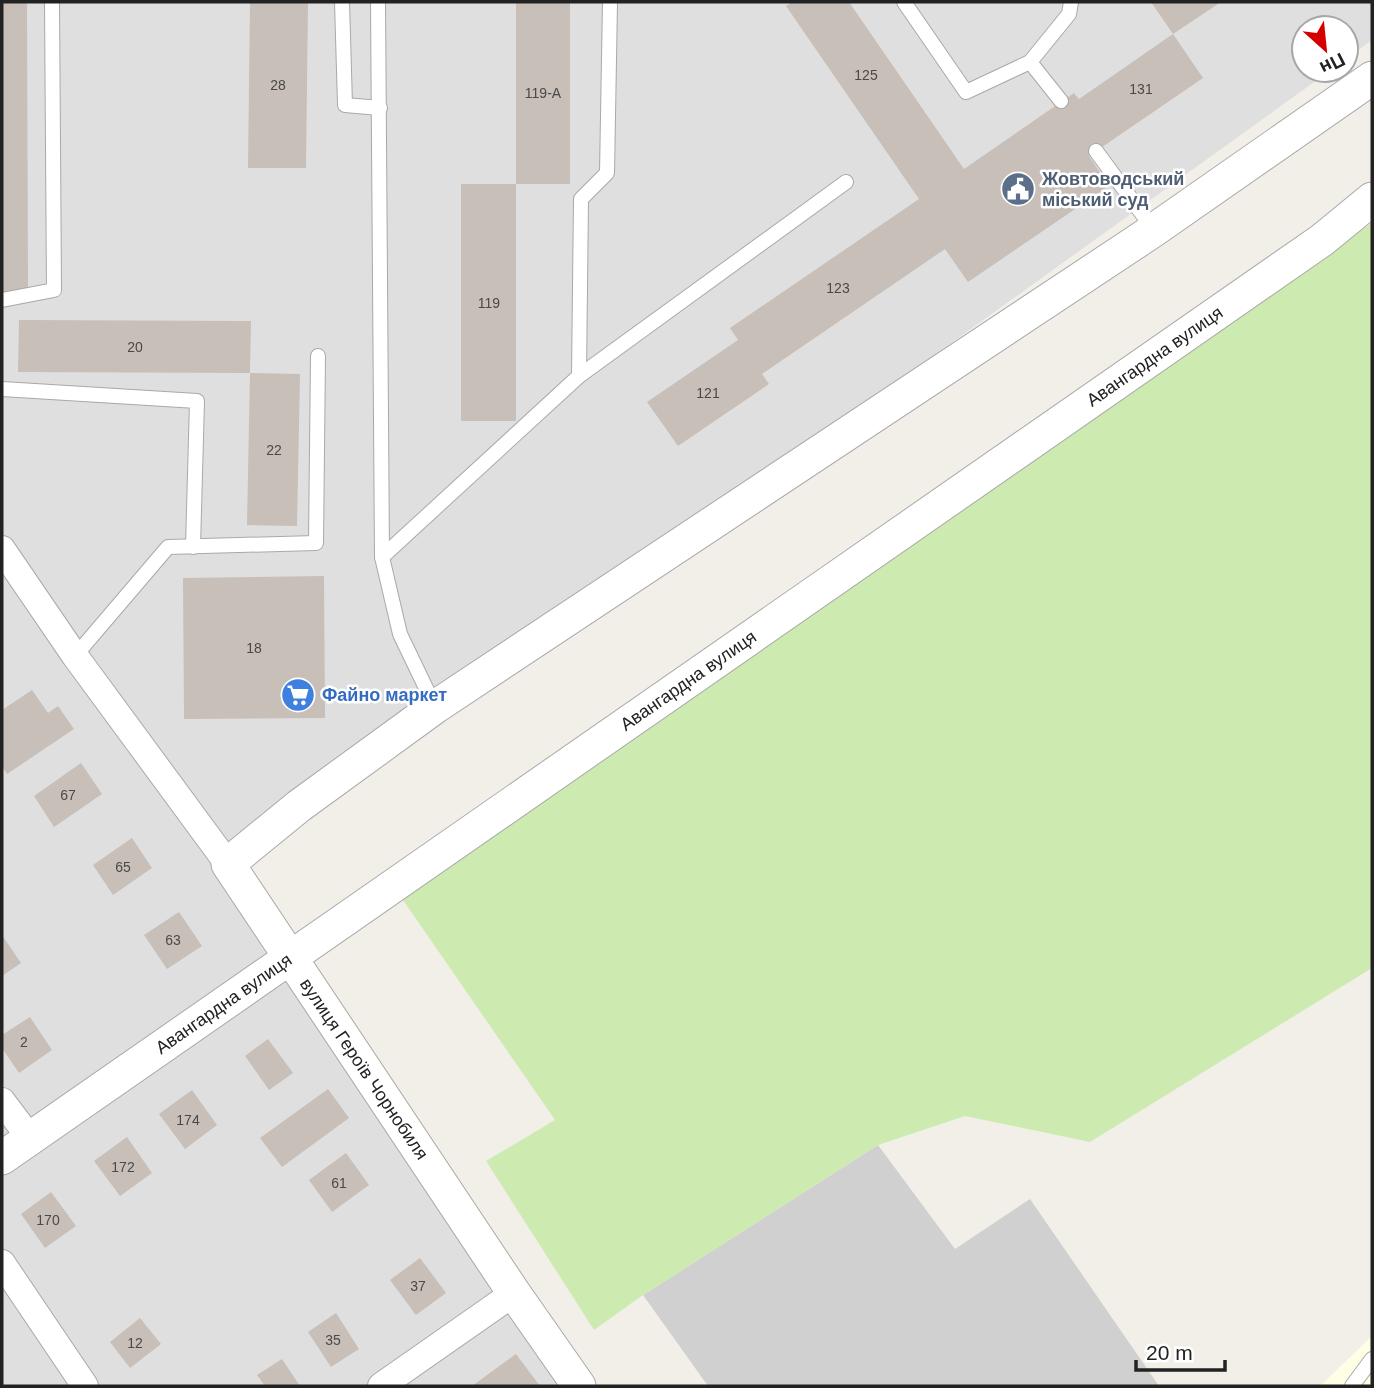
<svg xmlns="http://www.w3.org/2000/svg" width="1374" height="1388" font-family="Helvetica,sans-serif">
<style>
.residential{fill:#e0dfdf}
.education{fill:#ffffe5}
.religious{fill:#d0d0d0}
.grass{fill:#cdebb0}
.building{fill:#c7bfb8}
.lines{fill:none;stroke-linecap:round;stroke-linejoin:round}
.service-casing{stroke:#a9a9a9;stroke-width:16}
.minor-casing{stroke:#a9a9a9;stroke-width:28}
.tertiary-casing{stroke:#a9a9a9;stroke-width:35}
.service{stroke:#fff;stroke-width:14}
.minor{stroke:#fff;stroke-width:26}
.tertiary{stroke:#fff;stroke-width:33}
.labels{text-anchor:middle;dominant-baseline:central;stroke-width:5;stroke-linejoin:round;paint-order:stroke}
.number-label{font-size:14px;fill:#4b4948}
.service-label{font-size:18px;font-weight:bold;fill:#4e5e75;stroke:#fff;text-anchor:start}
.street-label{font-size:18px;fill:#222;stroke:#fff}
.shop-label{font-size:18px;font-weight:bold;fill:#366cbe;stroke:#fff;text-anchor:start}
</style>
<rect width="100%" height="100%" fill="#f2efe9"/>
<polygon class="residential" points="2,2 1372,2 1372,40 1346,59 1346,28 1304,28 1304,70 1331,70 228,863 579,1386 2,1386"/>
<polygon class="education" points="1372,1336 1372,1386 1320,1386"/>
<polygon class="religious" points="878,1145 955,1249 1030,1199 1159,1386 708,1386 643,1295"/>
<polygon class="grass" points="1372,223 1372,968 1090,1142 965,1116 878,1145 643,1295 594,1330 486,1161 555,1120 394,887"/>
<g class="building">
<polygon points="2,2 27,2 28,292 2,292"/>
<polygon points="250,2 308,2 306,168 248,168"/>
<rect x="516" y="2" width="54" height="182"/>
<polygon points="792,2 849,2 964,169 1074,93 1079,99 1173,34 1203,78 1089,156 1109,186 968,282 945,249 762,374 769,384 678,446 647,402 738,340 730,328 919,199 786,6"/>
<polygon points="1151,2 1221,2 1173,34"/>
<rect x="461" y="184" width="55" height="237"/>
<polygon points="19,320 251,321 250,373 18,372"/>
<polygon points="250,373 300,374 297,526 247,525"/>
<polygon points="324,576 325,718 184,719 183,578"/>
<polygon points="32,690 48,713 58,706 74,729 7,774 2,766 2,710"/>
<polygon points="81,763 102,794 54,827 34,796"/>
<polygon points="132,838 152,868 113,895 93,865"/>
<polygon points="179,912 202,946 167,969 144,935"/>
<polygon points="2,935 21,963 2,976"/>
<polygon points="30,1017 52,1050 19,1073 2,1048 2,1035"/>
<polygon points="268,1039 293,1073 269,1090 245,1056"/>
<polygon points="328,1089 349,1118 282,1167 260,1138"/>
<polygon points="192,1090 217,1125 185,1149 159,1114"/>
<polygon points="127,1137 152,1173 120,1196 94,1161"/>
<polygon points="346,1153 369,1185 332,1212 309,1180"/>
<polygon points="51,1192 76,1226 45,1248 21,1214"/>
<polygon points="420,1258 446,1293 416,1315 390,1280"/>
<polygon points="336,1313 359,1349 331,1367 308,1332"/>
<polygon points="140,1318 161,1344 130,1368 110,1342"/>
<polygon points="516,1354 540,1386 472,1386"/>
<polygon points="282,1359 300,1386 265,1386 257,1375"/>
</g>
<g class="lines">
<g class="service-casing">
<g id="service">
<polyline points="342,2 345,105 380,108"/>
<polyline points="378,2 382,557 400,634 435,707"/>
<polyline points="904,2 966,92 1030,62 1069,14 1071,2"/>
<polyline points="1030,62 1061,101"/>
<polyline points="1096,151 1154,230"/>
<polyline points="2,300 54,290 52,2"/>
<polyline points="579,376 581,199 607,173 610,2"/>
<polyline points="2,389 197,401 193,547"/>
<polyline points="382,557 579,376 846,182"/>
<polyline points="75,656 168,547 316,543 318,356"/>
<polyline points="1352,1386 1372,1359"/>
</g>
</g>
<g class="minor-casing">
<g id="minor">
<polyline points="2,549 75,656 228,864"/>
<polyline points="2,1101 30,1138"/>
<polyline points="2,1263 85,1386"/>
<polyline points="381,1386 514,1293"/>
</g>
</g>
<g class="tertiary-casing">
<g id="tertiary">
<path id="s1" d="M2 1158 1322 240 1372 199"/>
<polyline points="579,1386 514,1293 228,864 299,806 435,707 1154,230 1372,78"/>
</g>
</g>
<use href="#service" class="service"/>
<use href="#minor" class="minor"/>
<use href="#tertiary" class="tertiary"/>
</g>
<defs>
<g id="civic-disc" transform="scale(1.75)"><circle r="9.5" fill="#5c6f8a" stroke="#fff"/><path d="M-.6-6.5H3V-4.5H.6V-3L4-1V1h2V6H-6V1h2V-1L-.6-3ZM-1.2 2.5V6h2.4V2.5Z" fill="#fff"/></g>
<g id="supermarket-disc" transform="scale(1.75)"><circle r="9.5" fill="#3f7fe0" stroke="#fff"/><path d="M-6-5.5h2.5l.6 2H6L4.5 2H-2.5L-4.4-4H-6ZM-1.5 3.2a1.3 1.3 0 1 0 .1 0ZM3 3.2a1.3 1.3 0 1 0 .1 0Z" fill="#fff"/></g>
</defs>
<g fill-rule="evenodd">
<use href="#civic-disc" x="1018" y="189"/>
<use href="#supermarket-disc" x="298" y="695"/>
</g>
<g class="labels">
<g class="number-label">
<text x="866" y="75">125</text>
<text x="278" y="85">28</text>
<text x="1141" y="89">131</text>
<text x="543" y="93">119-А</text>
<text x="838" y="288">123</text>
<text x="489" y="303">119</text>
<text x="135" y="347">20</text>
<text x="708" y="393">121</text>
<text x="274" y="450">22</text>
<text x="254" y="648">18</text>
<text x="68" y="795">67</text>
<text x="123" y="867">65</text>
<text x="173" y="940">63</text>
<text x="24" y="1042">2</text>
<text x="188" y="1120">174</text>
<text x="123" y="1167">172</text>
<text x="339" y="1183">61</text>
<text x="48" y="1220">170</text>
<text x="418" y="1286">37</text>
<text x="333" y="1340">35</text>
<text x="135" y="1343">12</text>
</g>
<g class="service-label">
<text x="1042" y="179">Жовтоводський<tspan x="1042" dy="21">міський суд</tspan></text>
</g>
<g class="street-label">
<text stroke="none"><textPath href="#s1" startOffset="1404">Авангардна вулиця</textPath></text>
<text stroke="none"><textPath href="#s1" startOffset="836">Авангардна вулиця</textPath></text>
<text stroke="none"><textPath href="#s1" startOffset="270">Авангардна вулиця</textPath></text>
<text transform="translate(364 1069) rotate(56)">вулиця Героїв Чорнобиля</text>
</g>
<g class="shop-label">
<text x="322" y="695">Файно маркет</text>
</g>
</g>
<rect width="1374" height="1388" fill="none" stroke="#222222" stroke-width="7"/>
<g transform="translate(1325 49) rotate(153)"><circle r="33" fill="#ffffff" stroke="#a7a7a7" stroke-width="2"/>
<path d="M0-5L12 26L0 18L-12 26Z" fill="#d40000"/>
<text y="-10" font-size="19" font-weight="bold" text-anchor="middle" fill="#222222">Пн</text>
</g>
<path d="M1136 1360v10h89v-10" fill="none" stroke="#222222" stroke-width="3.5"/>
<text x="1146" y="1360" font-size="21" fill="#222222" stroke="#ffffff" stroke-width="5" paint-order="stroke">20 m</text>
</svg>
